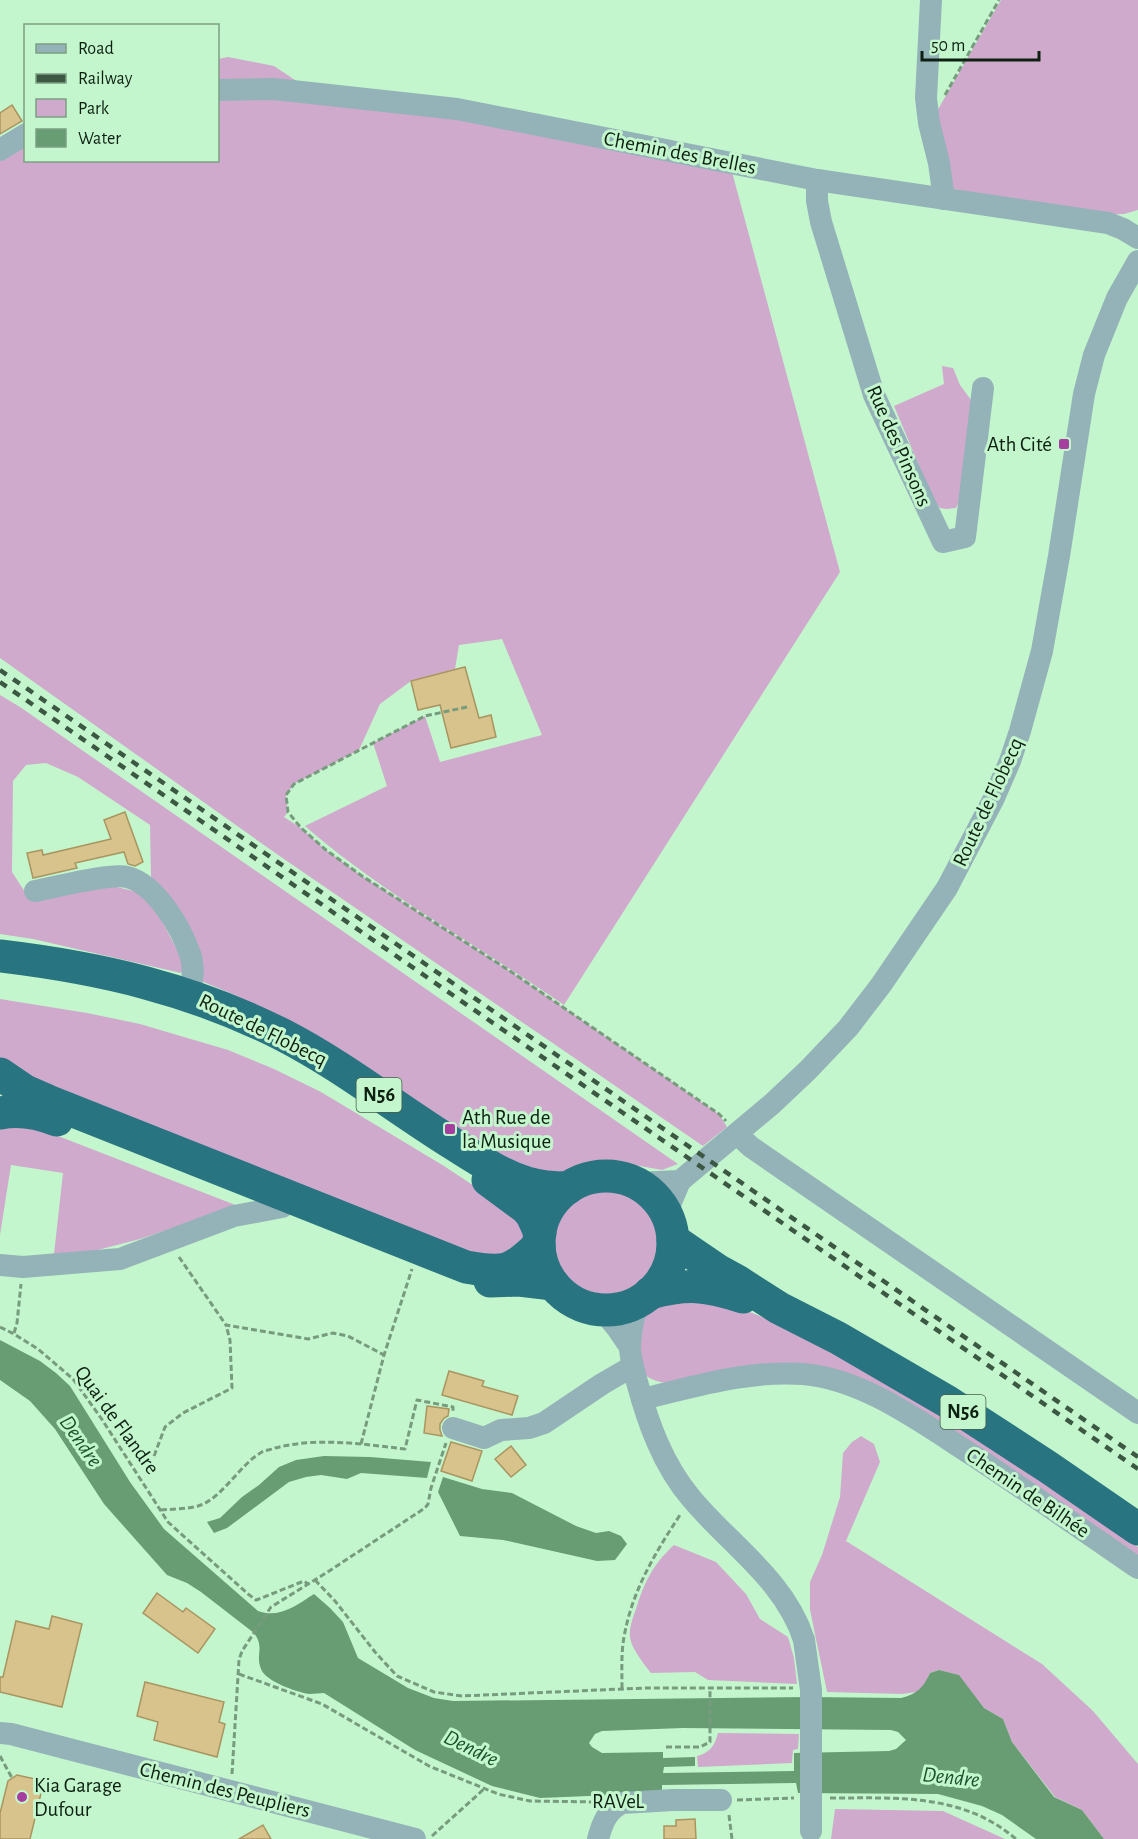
<svg xmlns="http://www.w3.org/2000/svg" width="1138" height="1839" font-family="'Alegreya Sans',sans-serif">
<style>
.green{fill:#d0aacc}
.water{fill:#689c73;fill-rule:evenodd}
.building{fill:#d8c38c;stroke:#a99560;stroke-width:1.5}
.lines{fill:none;stroke-linecap:round;stroke-linejoin:round}
.path{stroke:#769b7d;stroke-width:3;stroke-dasharray:6 3;stroke-linecap:butt}
.minor{stroke:#94b3b8;stroke-width:22}
.highway{stroke:#287581;stroke-width:33}
.rail{stroke:#3c5843;stroke-width:4.5;stroke-dasharray:8 8;stroke-linecap:butt}
.minor-bridge{stroke:#94b3b8;stroke-width:22}
.poi-dot{fill:#a63ea0;stroke:#c4f6cd;stroke-width:2}
.labels{text-anchor:middle;dominant-baseline:central;stroke-width:6;stroke-linejoin:round;paint-order:stroke}
.shield{fill:#c4f6cd;stroke:#44604a;stroke-width:1.5}
.shield-label{font-size:20px;font-weight:bold;fill:#0d2012}
.street-label{font-size:21px;fill:#0d2012;stroke:#c4f6cd}
.poi-label{font-size:21px;fill:#0d2012;stroke:#c4f6cd;text-anchor:start}
.water-label{font-size:22px;font-style:italic;fill:#19532b;stroke:#c4f6cd}
</style>
<rect width="100%" height="100%" fill="#c4f6cd"/>
<g class="green">
<polygon points="1001,0 1138,0 1138,210 1124,214 1103,215 953,189 933,118"/>
<path d="M228 57 274 66 316 94 453 116 732 172 840 572 564 1005C478 945 384 895 305 826L387 786 373 743 425 716 440 762 542 735 502 639 459 645 455 669 411 681 380 704 359 750 294 784 286 795 288 812 284 817 301 828 326 850 362 876 510 971 719 1114 727 1127 703 1146 281 857 0 658V150L25 134 26 160H218V59Z"/>
<polygon points="942,366 953,368 960,385 974,404 962,495 956,508 946,509 940,508 934,501 894,406 944,384"/>
<polygon points="0,695 20,707 678,1164 662,1170 607,1160 584,1164 564,1173 521,1169 298,1028 235,995 201,981 151,878 150,825 78,777 46,763 26,765 13,781 12,872 25,892 109,885 137,892 151,900 186,967 181,973 33,939 0,934"/>
<polygon points="0,999 87,1013 140,1024 228,1050 274,1069 321,1092 444,1166 515,1213 523,1231 523,1239 509,1256 466,1252 70,1096 0,1062"/>
<polygon points="17,1120 238,1206 140,1239 90,1252 54,1254 63,1173 11,1165 0,1235 0,1121"/>
<circle cx="606" cy="1242" r="52"/>
<path d="M680 1297C702 1302 726 1304 747 1311 788 1326 828 1350 865 1372 960 1425 1049 1485 1138 1547V1561L860 1382 666 1383C658 1382 652 1380 645 1375L639 1350 644 1317 659 1304Z"/>
<polygon points="861,1436 874,1444 880,1462 846,1541 1042,1664 1093,1711 1138,1764 1138,1839 1104,1839 1082,1810 1055,1797 1012,1742 1003,1719 984,1708 958,1675 939,1670 930,1673 925,1685 917,1692 902,1694 827,1692 810,1610 810,1582 822,1555 840,1497 843,1453 852,1442"/>
<path d="M674 1545 716 1562 746 1594 760 1619 788 1637 794 1658 797 1684 708 1680 695 1672 651 1673C644 1664 631 1648 630 1637 629 1628 633 1617 636 1609 644 1583 653 1564 674 1545Z"/>
<path d="M718 1733 799 1734 798 1749 793 1750 792 1763 698 1767 697 1756C710 1753 715 1745 718 1733Z"/>
<polygon points="835,1809 943,1811 1005,1839 831,1839"/>
</g>
<g class="water">
<path d="M0 1340 40 1361 56 1373 70 1386 130 1482 164 1529 258 1611C279 1619 297 1605 314 1594L330 1608 343 1622 358 1658 408 1688 434 1698 453 1701 811 1697 901 1698C917 1694 923 1688 930 1673L939 1670 959 1675 984 1708 1003 1719 1012 1742 1054 1797 1082 1810 1104 1839H1036L1002 1815 982 1806 938 1794 798 1793 796 1783 662 1785V1793L540 1798 492 1786 415 1750 324 1693C320 1693 314 1694 310 1694 298 1693 265 1681 261 1669 255 1654 265 1648 254 1633L201 1592 187 1583 167 1575 104 1504 55 1429 30 1401 0 1380ZM683 1728 891 1730 898 1732 906 1740 896 1749 889 1751 794 1753V1771L663 1773 664 1767 695 1766V1757L663 1758V1752L602 1753 592 1747 589 1743 595 1734 602 1731Z"/>
<polygon points="324,1456 370,1457 431,1462 427,1478 361,1473 347,1479 321,1475 306,1477 289,1482 227,1528 214,1533 207,1522 220,1518 242,1497 259,1485 279,1467 296,1460"/>
<polygon points="443,1477 482,1489 512,1493 576,1526 596,1533 609,1531 621,1536 627,1544 615,1560 597,1561 503,1540 460,1536 438,1492"/>
</g>
<g class="building">
<polygon points="12,105 22,121 0,134 0,113"/>
<polygon points="465,667 479,718 491,715 496,737 451,748 440,705 418,710 411,681"/>
<polygon points="125,812 143,862 135,866 128,864 124,852 75,863 77,868 33,878 27,853 42,850 43,855 111,839 104,820"/>
<polygon points="449,1371 484,1381 482,1386 518,1396 512,1415 442,1395"/>
<polygon points="427,1406 449,1409 448,1416 444,1418 440,1424 440,1430 442,1436 424,1433"/>
<polygon points="451,1442 482,1451 472,1481 441,1471"/>
<polygon points="511,1446 526,1465 511,1477 495,1459"/>
<polygon points="157,1593 183,1612 186,1608 215,1629 198,1653 143,1613"/>
<polygon points="52,1616 82,1624 62,1707 0,1692 0,1677 3,1677 16,1621 49,1629"/>
<polygon points="145,1682 224,1702 219,1722 225,1724 217,1757 154,1740 158,1722 137,1716"/>
<polygon points="17,1775 44,1781 30,1839 0,1839 0,1813 8,1781"/>
<polygon points="695,1819 696,1839 664,1839 664,1826 676,1826 676,1820"/>
<polygon points="263,1825 271,1839 239,1839"/>
</g>
<g class="lines">
<g class="path">
<polyline points="945,95 999,0"/>
<polyline points="467,707 425,716 294,784 286,795 288,812 301,828 326,850 362,876 510,971 719,1114 726,1121"/>
<polyline points="179,1257 226,1325 308,1339 333,1333 348,1336 384,1355"/>
<polyline points="0,1327 14,1334 38,1349 73,1379 101,1418 168,1522 248,1594 256,1600 259,1599 304,1581 308,1584"/>
<polyline points="14,1333 17,1323 21,1284"/>
<polyline points="361,1444 384,1355 412,1269"/>
<polyline points="154,1456 165,1427 183,1413 232,1388 230,1340 226,1325"/>
<path d="M161 1510C173 1509 187 1509 198 1506 222 1499 240 1464 262 1452 265 1450 271 1450 275 1448 317 1437 362 1444 405 1449L417 1400 453 1407V1412"/>
<polyline points="315,1580 335,1601 375,1652 397,1676 434,1692 462,1696 645,1688 793,1688"/>
<polyline points="239,1674 322,1704 429,1766 498,1794 530,1801 596,1802"/>
<path d="M622 1688C622 1672 621 1653 624 1637 632 1591 655 1553 680 1515"/>
<polyline points="666,1747 700,1747 710,1742 710,1688"/>
<polyline points="0,1756 12,1778"/>
<polyline points="232,1774 239,1660 242,1651 271,1607 326,1573 425,1508 428,1504 431,1488 446,1443"/>
<path d="M830 1798C897 1798 962 1793 1016 1839"/>
<polyline points="737,1800 794,1798"/>
<polyline points="729,1815 732,1839"/>
<polyline points="432,1836 484,1789"/>
</g>
<g class="minor">
<polyline points="931,0 926,98 929,123 939,163 944,199"/>
<polyline points="218,90 274,89 457,109 817,180 1108,223 1123,229 1138,238"/>
<polyline points="0,150 26,134"/>
<polyline points="817,180 817,201 821,222 874,395 943,542 965,537 983,388"/>
<path d="M35 891C56 887 110 873 127 877 156 884 181 928 190 954 195 967 192 981 190 995"/>
<polyline points="737,1134 751,1147 1138,1413"/>
<polyline points="636,1183 680,1181"/>
<polyline points="670,1225 669,1207 680,1181 772,1104 808,1070 848,1028 881,985 947,888 993,800 1010,761 1020,731 1042,651 1059,556 1084,394 1094,355 1117,298 1138,261"/>
<polyline points="0,1265 23,1267 120,1259 234,1216 282,1207"/>
<path d="M638 1302C634 1316 630 1331 630 1347 630 1358 634 1371 637 1382 648 1423 663 1465 691 1498 730 1545 785 1580 804 1640"/>
<polyline points="601,1309 617,1328 630,1347"/>
<path d="M642 1399C694 1387 748 1370 803 1374 865 1379 925 1425 977 1458 1031 1494 1084 1531 1138 1568"/>
<polyline points="453,1428 484,1438 501,1430 529,1428 544,1423 602,1384 633,1366"/>
<polyline points="0,1733 11,1734 415,1839"/>
<path d="M598 1839C602 1824 607 1810 622 1803L673 1800H721"/>
</g>
<g class="highway">
<path d="M0 956C101 968 192 989 283 1035 343 1066 397 1109 455 1145 479 1160 501 1175 527 1183 540 1187 554 1188 568 1188"/>
<path d="M0 1074 25 1091 48 1101 466 1267C504 1274 512 1272 539 1245"/>
<path d="M0 1113C19 1109 39 1113 57 1120"/>
<circle cx="606" cy="1243" r="67"/>
<polyline points="488,1180 526,1208 532,1215 540,1233"/>
<polyline points="673,1240 717,1270 737,1281 779,1308 838,1338 948,1402 1048,1467 1138,1529"/>
<polyline points="490,1281 519,1280 553,1284"/>
<path d="M650 1293C688 1283 706 1285 743 1297"/>
</g>
<g class="rail">
<polyline points="0,670 1138,1457"/>
<polyline points="0,682 1138,1469"/>
</g>
<polyline class="minor-bridge" points="804,1640 811,1690 811,1831"/>
</g>
<g class="poi-dot">
<rect x="1058" y="438" width="12" height="12" rx="3"/>
<rect x="444" y="1123" width="12" height="12" rx="3"/>
<circle cx="22" cy="1797" r="6"/>
</g>
<g class="labels">
<g class="shield">
<rect x="356.5" y="1078" width="45" height="34" rx="4.5"/>
<rect x="940.5" y="1395" width="45" height="34" rx="4.5"/>
</g>
<g class="shield-label">
<text x="379" y="1095">N56</text>
<text x="963" y="1412">N56</text>
</g>
<g class="street-label">
<text transform="translate(680 153) rotate(11)">Chemin des Brelles</text>
<text transform="translate(899 446) rotate(66)">Rue des Pinsons</text>
<text transform="translate(988 802) rotate(-65)">Route de Flobecq</text>
<text transform="translate(263 1030) rotate(26)">Route de Flobecq</text>
<text transform="translate(117 1420) rotate(54)">Quai de Flandre</text>
<text transform="translate(1028 1493) rotate(34)">Chemin de Bilhée</text>
<text transform="translate(225 1790) rotate(14)">Chemin des Peupliers</text>
<text x="618" y="1801">RAVeL</text>
</g>
<g class="poi-label">
<text x="1052" y="444" text-anchor="end">Ath Cité</text>
<text x="462" y="1117">Ath Rue de<tspan x="462" dy="24">la Musique</tspan></text>
<text x="34" y="1785">Kia Garage<tspan x="34" dy="24">Dufour</tspan></text>
</g>
<g class="water-label">
<text transform="translate(81 1441) rotate(55)">Dendre</text>
<text transform="translate(471 1748) rotate(26)">Dendre</text>
<text transform="translate(951 1777) rotate(6)">Dendre</text>
</g>
</g>
<rect x="24" y="24" width="195" height="138" fill="#c4f6cd" stroke="#7ba082" stroke-width="1.5"/>
<rect x="36" y="44" width="30" height="9" fill="#94b3b8" stroke="#7ba082" stroke-width="1.5"/>
<text x="78" y="54" font-size="18" fill="#0d2012">Road</text>
<rect x="36" y="74" width="30" height="9" fill="#3c5843" stroke="#7ba082" stroke-width="1.5"/>
<text x="78" y="84" font-size="18" fill="#0d2012">Railway</text>
<rect x="36" y="99" width="30" height="18" fill="#d0aacc" stroke="#7ba082" stroke-width="1.5"/>
<text x="78" y="114" font-size="18" fill="#0d2012">Park</text>
<rect x="36" y="129" width="30" height="18" fill="#689c73" stroke="#7ba082" stroke-width="1.5"/>
<text x="78" y="144" font-size="18" fill="#0d2012">Water</text>
<path d="M922 51v9h117v-9" fill="none" stroke="#0d2012" stroke-width="3"/>
<text x="931" y="51" font-size="18" fill="#0d2012" stroke="#c4f6cd" stroke-width="4.5" paint-order="stroke">50 m</text>
</svg>
